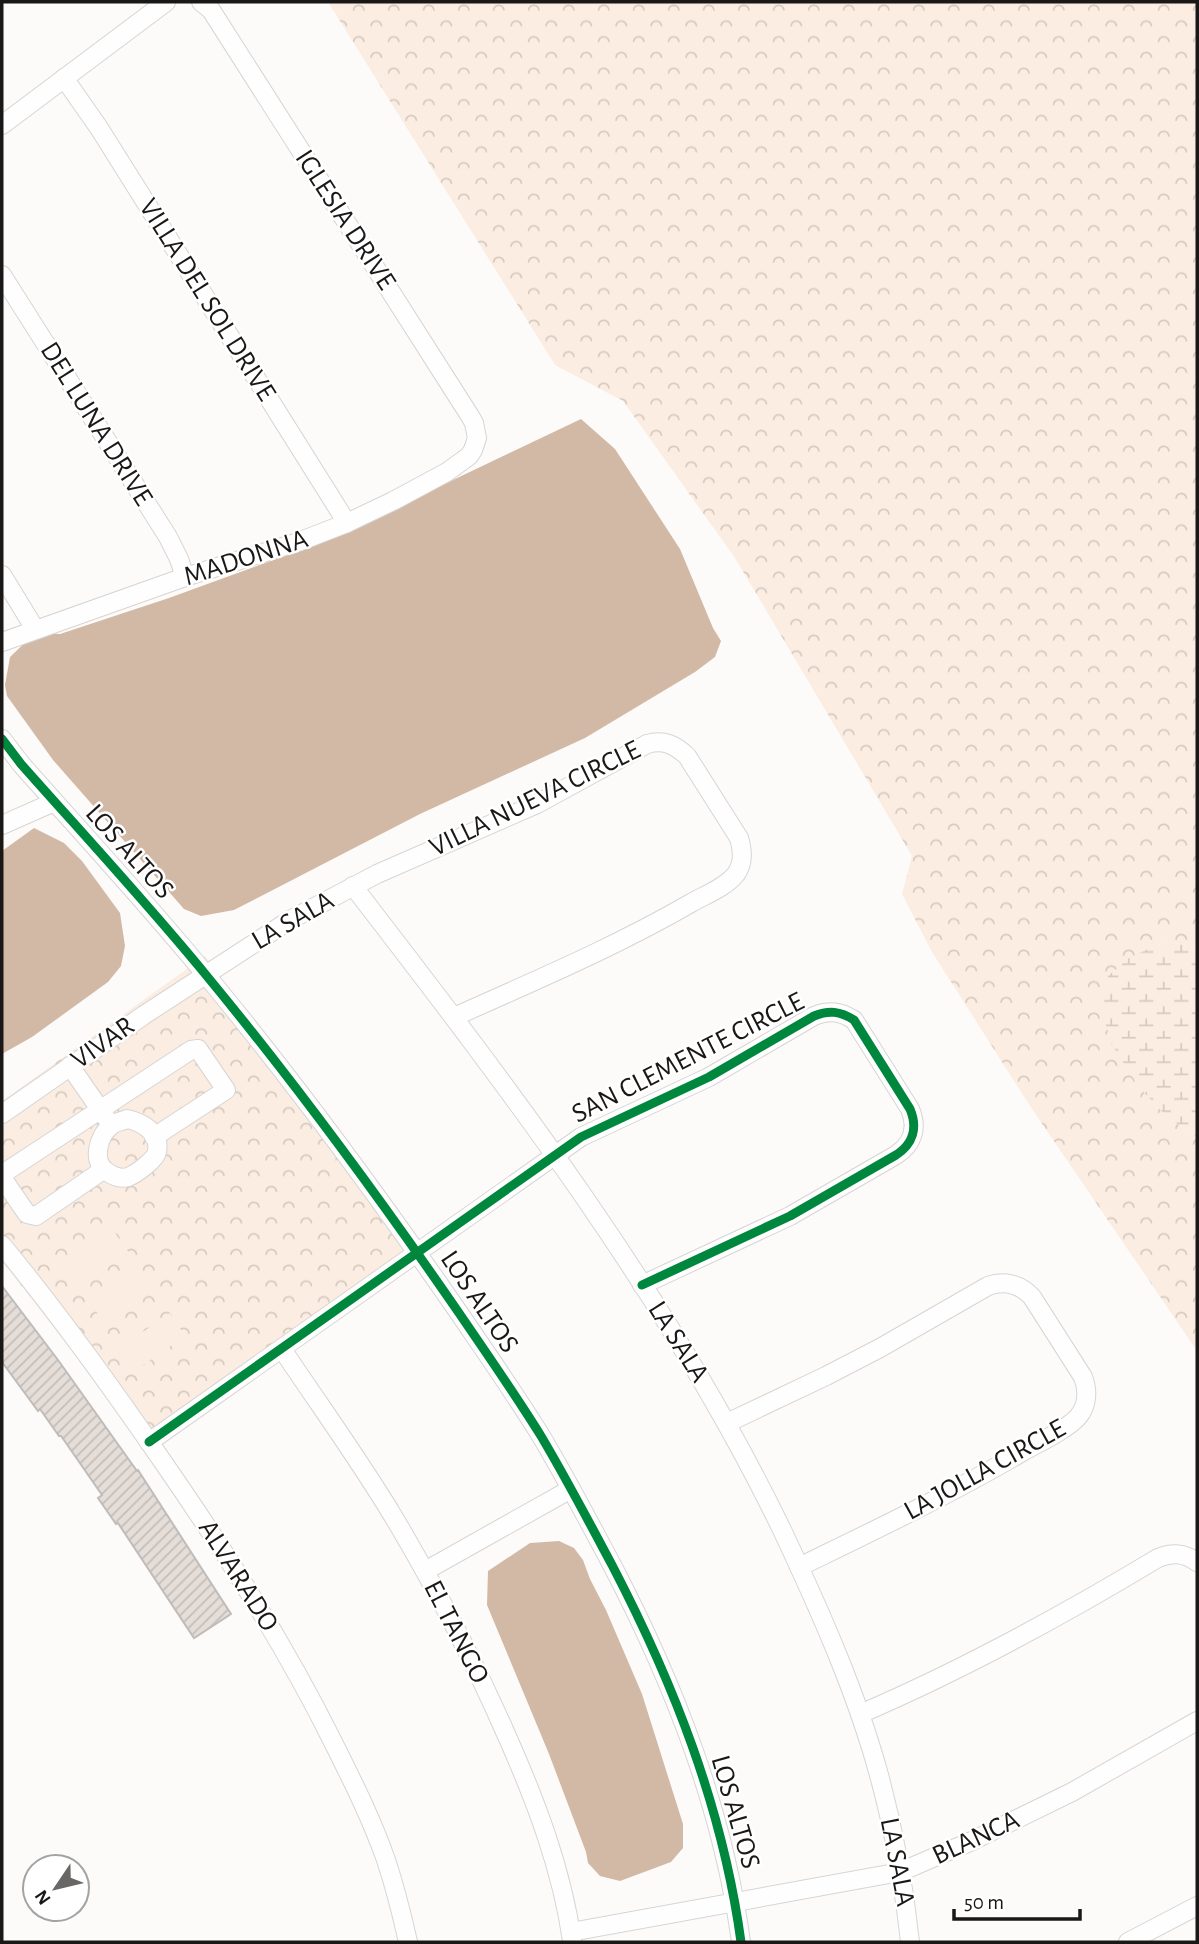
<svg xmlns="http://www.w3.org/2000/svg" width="1199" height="1944" font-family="'Alegreya Sans',sans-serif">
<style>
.forest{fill:url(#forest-crowns)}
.wetland{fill:url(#wetland-marsh)}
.pitch{fill:#fbede1}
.water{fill:#d2b9a6}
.building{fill:url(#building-hatch);stroke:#bfbdbb;stroke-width:2}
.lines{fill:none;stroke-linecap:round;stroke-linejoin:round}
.minor-casing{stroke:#d7d5d3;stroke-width:20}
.minor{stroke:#fffefe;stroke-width:18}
.cycleway-casing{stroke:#fff;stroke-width:13}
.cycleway{stroke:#00873e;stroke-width:9}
.labels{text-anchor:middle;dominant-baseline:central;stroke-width:5;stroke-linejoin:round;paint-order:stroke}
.street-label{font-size:28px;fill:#1a1817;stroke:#fff}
</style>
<defs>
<pattern id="forest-crowns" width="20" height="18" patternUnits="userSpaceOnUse" patternTransform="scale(1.75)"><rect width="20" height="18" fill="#fbede1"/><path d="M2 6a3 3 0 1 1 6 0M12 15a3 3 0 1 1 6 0" fill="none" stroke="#d7cac0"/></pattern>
<pattern id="wetland-marsh" width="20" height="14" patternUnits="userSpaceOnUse" patternTransform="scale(1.75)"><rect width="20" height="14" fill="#fbede1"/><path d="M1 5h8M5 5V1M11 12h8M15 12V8" fill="none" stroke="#d7cac0"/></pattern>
<pattern id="building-hatch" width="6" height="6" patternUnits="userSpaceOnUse" patternTransform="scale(1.75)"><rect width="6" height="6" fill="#e5ddd7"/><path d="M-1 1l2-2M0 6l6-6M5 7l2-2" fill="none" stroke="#c4bdb8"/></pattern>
</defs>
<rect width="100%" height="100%" fill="#fdfbf9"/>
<g class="forest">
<polygon points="328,2 1197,2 1197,946 1163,942 1166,1116 1197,1137 1197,1351 1030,1106 932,952 902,894 912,856 735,558 623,401 555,365"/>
<polygon points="205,956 421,1246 148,1449 2,1261 2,1101"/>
</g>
<polygon class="wetland" points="1163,942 1197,946 1197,1137 1166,1116 1139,1087 1112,1045 1101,1008 1108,976 1129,958"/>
<g class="pitch">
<polygon points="113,1230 129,1253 80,1286 64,1264"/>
<polygon points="139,1268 154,1291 105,1325 90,1302"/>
<polygon points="170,1313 185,1336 136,1370 121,1347"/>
</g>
<g class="water">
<polygon points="581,419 615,449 680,549 713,628 721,641 715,657 695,672 585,738 420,814 234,910 201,916 184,909 53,760 7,696 5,685 10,657 35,633 60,634 169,598 323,542"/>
<polygon points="34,828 64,843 82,861 120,913 125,946 121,966 108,982 32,1037 2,1054 2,851"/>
<polygon points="559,1541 574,1548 583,1560 590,1579 606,1610 642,1694 683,1824 683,1848 671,1862 620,1881 600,1876 588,1863 586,1852 549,1754 487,1605 488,1571 530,1543"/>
</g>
<polygon class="building" points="2,1286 58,1360 137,1471 138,1470 231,1614 194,1638 118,1523 116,1524 98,1498 102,1495 66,1443 61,1436 59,1436 40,1409 38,1411 2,1362"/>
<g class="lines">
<g class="minor-casing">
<g id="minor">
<polyline points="64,78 99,128 347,523"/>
<polyline points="2,125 166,2"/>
<polyline points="2,275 168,537 179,559 185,577"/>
<polyline points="2,575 35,629"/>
<polyline points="2,642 185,577 298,542 347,523 393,501 447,472 469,456 473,450 477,438 474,423 470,416 211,10 201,2"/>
<path d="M2 739 21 764C83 834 147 903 206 975 296 1084 379 1197 459 1313 487 1354 515 1394 541 1436 566 1478 589 1522 612 1565 674 1684 723 1809 741 1942"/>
<polyline points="2,825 54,802"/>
<path d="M353 886C511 1091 670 1298 783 1532 820 1611 856 1691 879 1775 894 1830 904 1886 910 1942"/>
<polyline points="70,1066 106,1118"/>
<path d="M2 1114 144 1015 290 920 377 874 537 804 647 744C664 739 675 745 687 756L739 838C743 851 744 863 736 874 726 887 705 895 691 903 615 947 534 981 454 1017"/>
<path d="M127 1119C142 1122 161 1133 157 1152 155 1160 136 1174 128 1177 121 1179 113 1176 107 1172 91 1162 98 1135 112 1125 115 1122 123 1121 127 1119Z"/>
<polyline points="103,1170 36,1216 27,1214 3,1179 7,1171 191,1050 198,1049 226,1090 154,1137"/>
<path d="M2 1245C59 1314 112 1388 163 1462 226 1553 285 1645 334 1744 353 1782 372 1820 386 1860 395 1887 402 1915 408 1942"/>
<path d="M282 1349C320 1406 361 1462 396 1521 437 1590 474 1661 506 1734 535 1799 562 1869 572 1941"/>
<path d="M727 1423 826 1376 880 1348 988 1286C1004 1280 1020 1284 1032 1297L1083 1377C1088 1390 1088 1405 1078 1417 1066 1430 1040 1442 1024 1451 951 1494 875 1530 799 1567"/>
<path d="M149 1442 581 1137 709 1077 814 1016C829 1010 840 1011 854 1020L910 1109C918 1128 913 1144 896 1155L790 1216 642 1285"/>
<polyline points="425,1571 571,1489"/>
<path d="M860 1714C965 1669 1060 1617 1158 1558 1173 1552 1184 1553 1197 1562"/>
<polyline points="571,1932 900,1872 972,1841 1072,1792 1197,1721"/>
<polyline points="1128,1942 1197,1906"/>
</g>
</g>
<use href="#minor" class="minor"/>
<g class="cycleway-casing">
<g id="cycleway">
<path d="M2 739 21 764C83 834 147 903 206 975 296 1084 379 1197 459 1313 487 1354 515 1394 541 1436 566 1478 589 1522 612 1565 674 1684 723 1809 741 1942"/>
<path d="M149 1442 581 1137 709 1077 814 1016C829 1010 840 1011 854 1020L910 1109C918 1128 913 1144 896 1155L790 1216 642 1285"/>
</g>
</g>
<use href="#cycleway" class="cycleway"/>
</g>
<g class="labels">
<g class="street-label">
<text transform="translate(345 220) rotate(57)">IGLESIA DRIVE</text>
<text transform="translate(207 300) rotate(58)">VILLA DEL SOL DRIVE</text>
<text transform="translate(96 424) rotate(58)">DEL LUNA DRIVE</text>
<text transform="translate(246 558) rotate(-18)">MADONNA</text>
<text transform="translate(535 799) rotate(-26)">VILLA NUEVA CIRCLE</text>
<text transform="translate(129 852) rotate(48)">LOS ALTOS</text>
<text transform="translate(293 921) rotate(-30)">LA SALA</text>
<text transform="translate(103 1043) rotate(-35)">VIVAR</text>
<text transform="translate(688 1058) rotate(-27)">SAN CLEMENTE CIRCLE</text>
<text transform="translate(479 1302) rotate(56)">LOS ALTOS</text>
<text transform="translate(678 1342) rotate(58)">LA SALA</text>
<text transform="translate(985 1470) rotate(-29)">LA JOLLA CIRCLE</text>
<text transform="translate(238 1576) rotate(58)">ALVARADO</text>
<text transform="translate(456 1632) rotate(63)">EL TANGO</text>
<text transform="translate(735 1812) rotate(74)">LOS ALTOS</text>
<text transform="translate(976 1838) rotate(-25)">BLANCA</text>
<text transform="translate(897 1862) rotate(79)">LA SALA</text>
</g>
</g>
<rect width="1199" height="1944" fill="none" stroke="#1a1817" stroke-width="7"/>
<g transform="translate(56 1888) rotate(235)"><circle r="33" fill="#ffffff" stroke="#a3a3a2" stroke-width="2"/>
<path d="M0-5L12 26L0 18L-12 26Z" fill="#696766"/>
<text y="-10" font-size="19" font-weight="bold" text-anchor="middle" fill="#1a1817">N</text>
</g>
<path d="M954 1909v10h126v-10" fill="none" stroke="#1a1817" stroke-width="3.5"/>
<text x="964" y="1909" font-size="21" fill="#1a1817" stroke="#ffffff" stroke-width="5" paint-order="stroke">50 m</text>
</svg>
